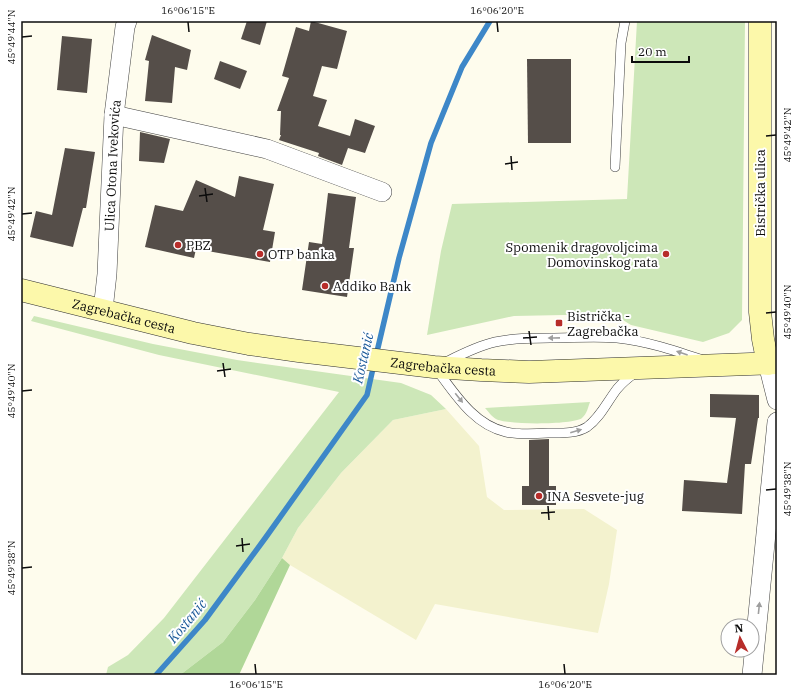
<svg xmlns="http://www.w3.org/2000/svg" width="798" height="696" font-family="'IBM Plex Serif',serif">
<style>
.farmland{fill:#f3f2ce}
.green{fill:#cde7b8}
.forest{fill:#b0d798}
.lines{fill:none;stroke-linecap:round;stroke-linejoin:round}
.stream{stroke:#3d87c8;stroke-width:5.5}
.building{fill:#554e49}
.lane-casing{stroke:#3f3f3f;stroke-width:10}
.street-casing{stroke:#3f3f3f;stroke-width:20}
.secondary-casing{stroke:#2e2e2e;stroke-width:23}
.lane{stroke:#fff;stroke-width:9}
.street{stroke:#fff;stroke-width:19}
.secondary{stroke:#fcf8aa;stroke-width:22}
.oneway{fill:#9e9e9e}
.ticks{fill:none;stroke:#0c0c0c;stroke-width:1.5}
.poi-dot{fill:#b72d2a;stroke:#fff;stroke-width:1.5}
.labels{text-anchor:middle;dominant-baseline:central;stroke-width:4;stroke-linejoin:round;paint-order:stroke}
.street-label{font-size:13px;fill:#0c0c0c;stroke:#fff}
.poi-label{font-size:13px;fill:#0c0c0c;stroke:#fff;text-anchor:start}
.water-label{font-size:14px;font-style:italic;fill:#1b5999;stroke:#fff}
.neatline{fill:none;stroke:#0c0c0c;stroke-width:1.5}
.ticks-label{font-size:10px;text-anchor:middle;fill:#0c0c0c}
</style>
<rect width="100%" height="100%" fill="#fefced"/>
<polygon class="farmland" points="446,409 479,446 487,497 504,510 584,509 617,530 609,584 598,633 435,604 416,640 290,565 282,558 298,528 341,473 393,420"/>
<g class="green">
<polygon points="637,21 745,21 742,320 729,333 703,342 631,325 613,314 514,316 427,335 441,251 452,204 627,199"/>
<polygon points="34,316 153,344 237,360 401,383 431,395 446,409 393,420 341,473 298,528 282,558 255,600 223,642 180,675 106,675 108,667 128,655 164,618 339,392 159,355 31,321"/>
<path d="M590 402C588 407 587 414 582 418 574 425 506 425 496 419 492 417 488 411 485 408Z"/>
</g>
<polygon class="forest" points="282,558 290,565 239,675 180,675 223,642 255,600"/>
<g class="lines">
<g class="stream">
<polyline points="376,356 399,258 431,143 462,67 490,21"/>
<polyline points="156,675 205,620 266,537 367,395 374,364"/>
</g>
</g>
<g class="building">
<polygon points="247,21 267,21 260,45 241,39"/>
<polygon points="311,21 347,31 337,69 322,66 313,96 327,100 318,126 350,136 355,119 375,126 365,153 348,148 342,165 318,156 319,153 279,140 281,135 280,135 281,111 277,111 289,78 282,76 296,27 309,31"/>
<polygon points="152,35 191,50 187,70 175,67 172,103 145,101 149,61 145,60"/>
<polygon points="62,36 92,39 87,93 57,90"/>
<polygon points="527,59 571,59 571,143 528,143"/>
<polygon points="220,61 247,71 240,89 214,79"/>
<polygon points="140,132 170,139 164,163 139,161"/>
<polygon points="65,148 95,152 86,208 83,208 73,247 30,237 36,211 52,215"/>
<polygon points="239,176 274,184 263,230 275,232 270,262 196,249 194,258 145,247 155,205 183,211 196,180 235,197"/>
<polygon points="328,193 356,197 349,248 354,248 347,297 302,290 309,242 322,244"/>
<polygon points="710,394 759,395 759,418 758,418 751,464 745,464 742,514 682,511 684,480 727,483 736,418 710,417"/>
<polygon points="549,439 549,486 556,486 556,505 522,505 522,486 529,486 529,440"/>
</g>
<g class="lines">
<g class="lane-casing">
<g id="lane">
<polyline points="615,167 621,43 625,21"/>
<path d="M444 363C460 355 477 346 495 342 513 338 531 338 550 338 572 338 595 336 617 338 646 341 673 350 700 359"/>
<path d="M437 370C455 394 474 425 506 432 520 435 534 434 548 433 560 433 576 434 587 427 600 418 607 402 617 389 622 383 628 378 635 373"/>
</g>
</g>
<g class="street-casing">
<g id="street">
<polyline points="114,115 267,149 382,192"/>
<path id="s1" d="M103 310 107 274 114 115 125 27 127 21"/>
<polyline points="768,364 777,400"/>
<polyline points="752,675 777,422"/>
</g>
</g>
<g class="secondary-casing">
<g id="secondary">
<polyline points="760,21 760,312 763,339 768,364"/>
<path id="s2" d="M21 290 193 333 249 344 299 351 434 367 481 370 529 372 777 363"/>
</g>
</g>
<use href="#lane" class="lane"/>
<use href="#street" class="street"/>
<use href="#secondary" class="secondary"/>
</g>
<defs><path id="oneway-solid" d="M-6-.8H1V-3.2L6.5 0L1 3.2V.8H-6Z"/></defs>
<g class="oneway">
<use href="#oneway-solid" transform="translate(554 338) rotate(179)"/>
<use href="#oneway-solid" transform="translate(682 353) rotate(-161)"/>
<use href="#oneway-solid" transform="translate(459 398) rotate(51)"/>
<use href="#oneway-solid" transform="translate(576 431) rotate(-16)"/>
<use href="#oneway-solid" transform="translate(759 608) rotate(-84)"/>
</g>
<path class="ticks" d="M188 22 189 32M497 22 498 32M22 37 32 36M766 136 776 135M511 156 512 170M505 164 518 162M205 188 207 202M199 196 213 194M22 214 32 213M766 313 776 312M529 331 531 345M523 338 537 337M223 363 225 377M217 371 231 369M22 391 32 390M766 490 776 489M548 506 549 520M541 513 555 512M242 538 243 552M236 546 250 544M22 568 32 567M255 664 256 674M564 664 565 674"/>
<g class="poi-dot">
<circle cx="178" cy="245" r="4"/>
<circle cx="260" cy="254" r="4"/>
<circle cx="666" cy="254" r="4"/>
<circle cx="325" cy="286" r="4"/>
<rect x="555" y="319" width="8" height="8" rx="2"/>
<circle cx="539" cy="496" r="4"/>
</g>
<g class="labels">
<g class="street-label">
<text stroke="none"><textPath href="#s1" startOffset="145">Ulica Otona Ivekovića</textPath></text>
<text transform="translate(760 193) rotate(-90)">Bistrička ulica</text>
<text stroke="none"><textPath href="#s2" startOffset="106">Zagrebačka cesta</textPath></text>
<text stroke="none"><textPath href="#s2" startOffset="430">Zagrebačka cesta</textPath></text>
</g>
<g class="poi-label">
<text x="186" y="245">PBZ</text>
<text x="658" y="247" text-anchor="end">Spomenik dragovoljcima<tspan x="658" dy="15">Domovinskog rata</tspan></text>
<text x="268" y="254">OTP banka</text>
<text x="333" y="286">Addiko Bank</text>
<text x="567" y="316">Bistrička -<tspan x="567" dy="15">Zagrebačka</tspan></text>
<text x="547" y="496">INA Sesvete-jug</text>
</g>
<g class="water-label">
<text transform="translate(363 358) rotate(-77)">Kostanić</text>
<text transform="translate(187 621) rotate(-50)">Kostanić</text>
</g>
</g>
<rect width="798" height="696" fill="none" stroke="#ffffff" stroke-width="44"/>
<g transform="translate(740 638) rotate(354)"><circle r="19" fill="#ffffff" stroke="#9e9e9e"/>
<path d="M0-3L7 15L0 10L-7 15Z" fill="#b72d2a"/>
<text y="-6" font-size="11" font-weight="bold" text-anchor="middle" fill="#0c0c0c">N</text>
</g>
<path d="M632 56v6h57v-6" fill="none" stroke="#0c0c0c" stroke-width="2"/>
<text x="638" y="56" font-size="12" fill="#0c0c0c" stroke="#ffffff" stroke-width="3" paint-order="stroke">20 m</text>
<rect x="22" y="22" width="754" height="652" class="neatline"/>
<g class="ticks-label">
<text x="188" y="14">16°06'15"E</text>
<text x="497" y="14">16°06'20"E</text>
<text transform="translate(11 37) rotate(-90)" y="4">45°49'44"N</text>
<text transform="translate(787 135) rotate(-90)" y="4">45°49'42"N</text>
<text transform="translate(11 214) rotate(-90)" y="4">45°49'42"N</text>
<text transform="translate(787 312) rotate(-90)" y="4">45°49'40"N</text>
<text transform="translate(11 391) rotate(-90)" y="4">45°49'40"N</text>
<text transform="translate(787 489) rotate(-90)" y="4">45°49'38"N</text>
<text transform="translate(11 568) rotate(-90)" y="4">45°49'38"N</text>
<text x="256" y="688">16°06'15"E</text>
<text x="565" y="688">16°06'20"E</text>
</g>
</svg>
